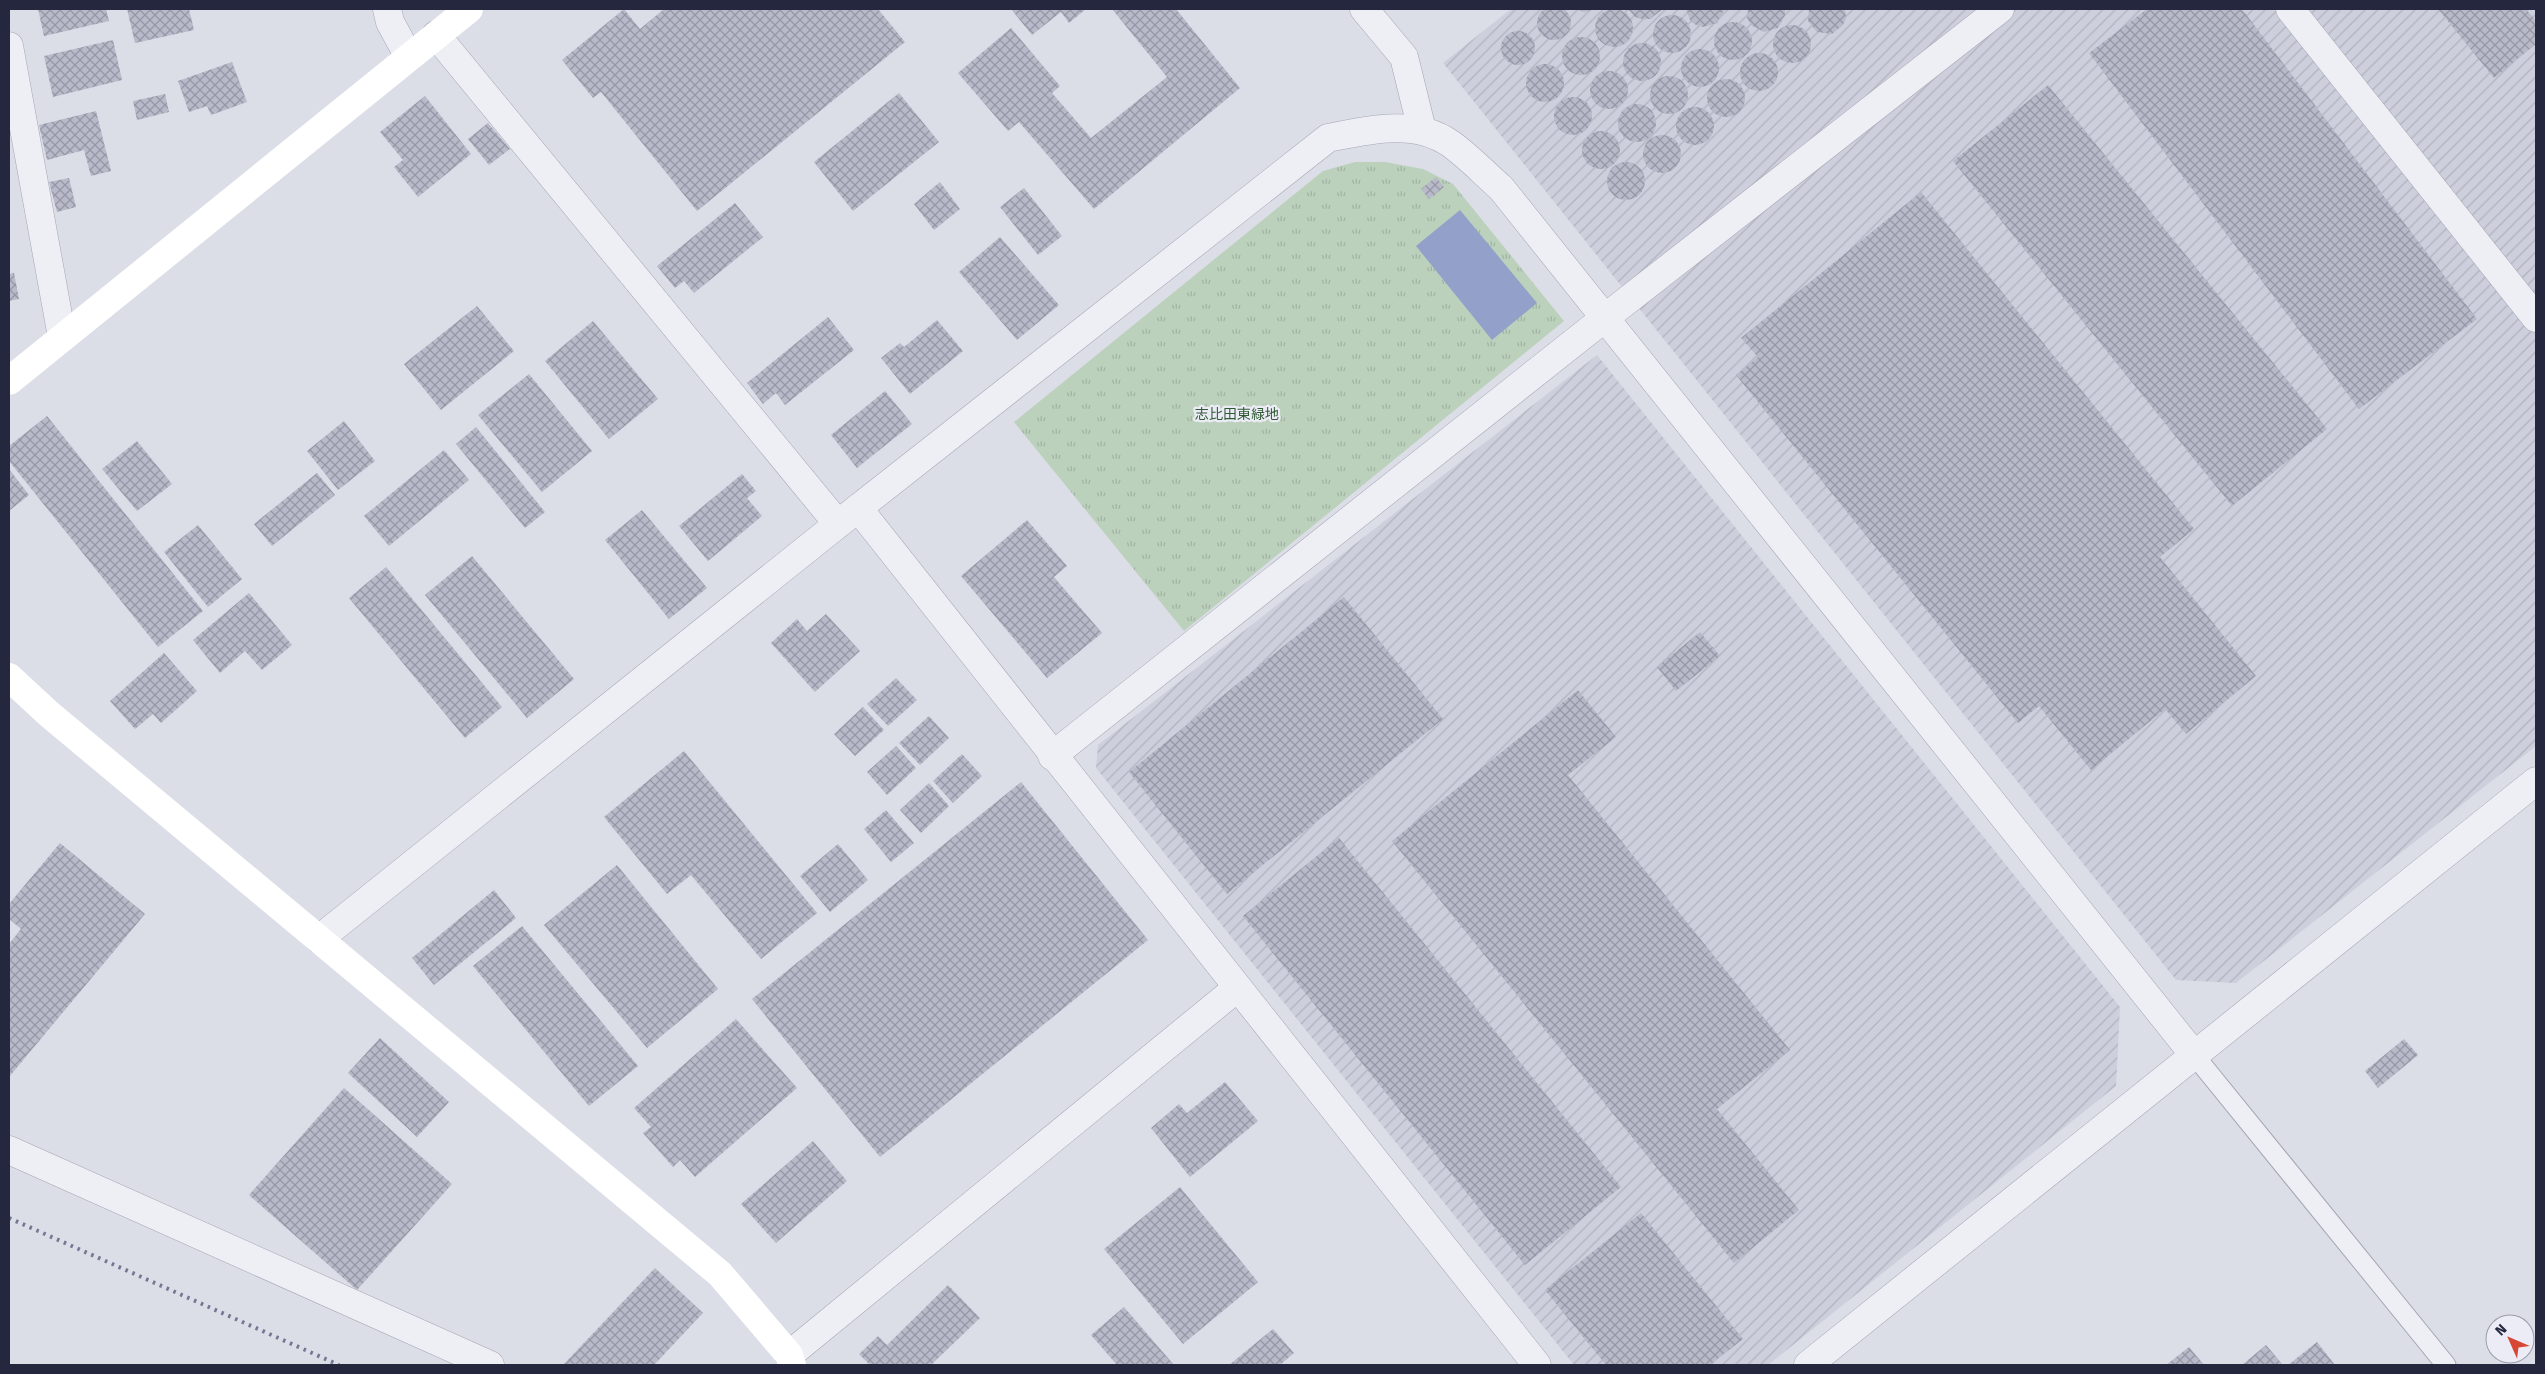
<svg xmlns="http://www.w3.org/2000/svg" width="2545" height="1374" font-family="'Fira Sans','Noto Sans JP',sans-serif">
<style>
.industrial{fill:url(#industrial-furrows)}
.park{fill:url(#park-tufts)}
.water{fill:#93a0ca}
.building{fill:url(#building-cross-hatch)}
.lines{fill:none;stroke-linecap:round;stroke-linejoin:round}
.lane-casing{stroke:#a4a6b4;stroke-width:21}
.street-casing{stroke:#a4a6b4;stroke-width:29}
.lane{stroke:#eeeff5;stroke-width:19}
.street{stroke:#eeeff5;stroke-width:28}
.secondary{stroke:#fff;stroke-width:28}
.rail{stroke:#747791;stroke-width:4;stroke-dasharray:2.5 5;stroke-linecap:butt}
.labels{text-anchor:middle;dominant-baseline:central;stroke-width:4.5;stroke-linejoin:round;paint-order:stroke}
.park-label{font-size:14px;fill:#315a34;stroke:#ebecf5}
</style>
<defs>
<pattern id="industrial-furrows" width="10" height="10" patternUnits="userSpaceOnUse" patternTransform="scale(1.25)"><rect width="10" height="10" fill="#cdcfdc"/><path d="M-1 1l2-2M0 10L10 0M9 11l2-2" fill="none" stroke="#b0b2be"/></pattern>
<pattern id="park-tufts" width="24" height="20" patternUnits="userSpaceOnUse" patternTransform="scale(1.25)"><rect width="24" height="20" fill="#bcd1bc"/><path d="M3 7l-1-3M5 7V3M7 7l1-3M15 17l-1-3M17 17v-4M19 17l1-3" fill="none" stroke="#a1b3a3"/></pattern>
<pattern id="building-cross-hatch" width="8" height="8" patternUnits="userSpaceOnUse" patternTransform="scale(1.25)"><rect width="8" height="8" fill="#b8baca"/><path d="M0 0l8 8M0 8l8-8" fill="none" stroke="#9597a5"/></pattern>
</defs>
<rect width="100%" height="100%" fill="#dbdde7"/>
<g class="industrial">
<polygon points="1511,9 2536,9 2536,746 2236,983 2176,980 1443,63"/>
<polygon points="1597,355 2120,1007 2116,1086 1768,1365 1574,1365 1096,768 1098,745"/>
</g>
<polygon class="park" points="1355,162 1385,162 1423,169 1453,184 1564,321 1184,631 1014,422 1323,171"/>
<polygon class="water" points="1460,210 1537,303 1492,340 1416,246"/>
<g class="building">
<circle cx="1554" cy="23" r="17"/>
<polygon points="38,9 106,9 109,21 44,36"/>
<polygon points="127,9 189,9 194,30 135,43"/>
<polygon points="624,9 640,29 664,9 878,9 905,42 697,211 601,92 593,98 562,60"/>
<polygon points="1011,9 1086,9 1069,23 1061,12 1032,35"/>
<polygon points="1112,9 1176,9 1240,88 1094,209 1019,122 1008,131 958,73 1011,28 1060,86 1052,93 1091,138 1167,77"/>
<polygon points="1577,9 1595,9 1584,12"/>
<polygon points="1628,9 1663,9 1650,19 1642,19 1635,17"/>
<polygon points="1686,9 1724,9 1724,10 1717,23 1703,27 1696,25 1690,20"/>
<polygon points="1748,9 1785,9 1785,15 1778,28 1764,32 1751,25 1747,18"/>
<polygon points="1809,9 1845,9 1846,18 1843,25 1832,34 1817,32 1808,21"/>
<polygon points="2147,9 2242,9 2477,319 2359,409 2089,53"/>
<polygon points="2438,9 2526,9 2536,21 2536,44 2494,78"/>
<circle cx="1614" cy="28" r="19"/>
<circle cx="1672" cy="34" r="19"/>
<circle cx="1733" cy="41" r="19"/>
<circle cx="1792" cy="44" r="19"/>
<circle cx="1518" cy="48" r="17"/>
<circle cx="1581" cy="56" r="19"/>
<polygon points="113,40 122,80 53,97 44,56"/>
<circle cx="1642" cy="62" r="19"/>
<circle cx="1700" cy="68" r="19"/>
<circle cx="1759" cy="72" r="19"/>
<polygon points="232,62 247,102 211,115 207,106 189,112 178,81"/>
<circle cx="1545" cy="83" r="19"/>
<circle cx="1609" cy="90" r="19"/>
<circle cx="1669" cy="95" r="19"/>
<circle cx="1726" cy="98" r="19"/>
<polygon points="2048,85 2327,429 2232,506 1953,161"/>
<polygon points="899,93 939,142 853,211 814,162"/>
<polygon points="165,94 169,112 137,120 133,101"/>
<polygon points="425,96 471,154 418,197 394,167 403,160 380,132"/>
<circle cx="1573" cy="116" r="19"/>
<circle cx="1637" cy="123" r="19"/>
<circle cx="1695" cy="126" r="19"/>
<polygon points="96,111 111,171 91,176 84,150 47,160 39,125"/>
<polygon points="488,123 510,149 489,165 468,139"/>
<circle cx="1601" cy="150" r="19"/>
<circle cx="1662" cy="154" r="19"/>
<circle cx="1626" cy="181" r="19"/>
<polygon points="1436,177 1444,187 1429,199 1421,189"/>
<polygon points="69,178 76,207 57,212 49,182"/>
<polygon points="940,182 960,209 934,230 914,204"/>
<polygon points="1024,188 1062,236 1038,255 1000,207"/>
<polygon points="1921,192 2194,529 2160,557 2256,676 2186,734 2165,709 2091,770 2039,706 2018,723 1736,375 1758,357 1741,338"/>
<polygon points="735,203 763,237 694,293 684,281 675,288 657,266"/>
<polygon points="1000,237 1059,305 1017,340 959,272"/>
<polygon points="14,273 19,299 9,301 9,274"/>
<polygon points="477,306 514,351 441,410 404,364"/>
<polygon points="828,317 854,350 785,405 776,393 763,404 747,383"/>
<polygon points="937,320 963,351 910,394 881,358 900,343 904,347"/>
<polygon points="593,321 658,399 609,439 545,361"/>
<polygon points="529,374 592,451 542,492 478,415"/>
<polygon points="885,391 912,424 857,468 831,435"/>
<polygon points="47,416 203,611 158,647 9,461 9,446"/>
<polygon points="344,421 375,461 338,490 307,451"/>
<polygon points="476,427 545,512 525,528 456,444"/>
<polygon points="137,441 172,484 137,511 102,469"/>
<polygon points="444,450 469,480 389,546 364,516"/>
<polygon points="9,469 29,495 9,511"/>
<polygon points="317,473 335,495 272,546 254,524"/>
<polygon points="742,474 756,491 747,498 762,516 708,561 679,526"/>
<polygon points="642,510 707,588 669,619 605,540"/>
<polygon points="1027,520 1067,566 1054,577 1102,633 1047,678 961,576"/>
<polygon points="198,525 242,579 208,607 164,552"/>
<polygon points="472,556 574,679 527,718 425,595"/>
<polygon points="386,567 502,707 465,738 349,598"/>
<polygon points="249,593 292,645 262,670 245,651 220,673 193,640"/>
<polygon points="1344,597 1443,719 1227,894 1129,772"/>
<polygon points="826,614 860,651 815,692 771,643 797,619 807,631"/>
<polygon points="1700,632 1720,656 1676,691 1657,667"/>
<polygon points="164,653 197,691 161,723 153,714 135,729 110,701"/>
<polygon points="896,678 917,700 888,726 867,704"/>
<polygon points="1578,690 1616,737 1568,775 1790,1050 1717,1109 1799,1210 1734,1263 1392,841"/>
<polygon points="863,707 884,730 855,756 834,734"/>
<polygon points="929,716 949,738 920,765 899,743"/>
<polygon points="896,746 916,768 887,795 867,772"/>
<polygon points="684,751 817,913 761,959 691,875 667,894 604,817"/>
<polygon points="962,754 982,776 953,803 933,781"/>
<polygon points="1021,782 1148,940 880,1157 752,999"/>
<polygon points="929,783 949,806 921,833 900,810"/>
<polygon points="886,810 914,843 891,862 864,829"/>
<polygon points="1339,838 1621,1187 1525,1265 1243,916"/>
<polygon points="60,843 145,914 9,1077 9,944 21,929 9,919 9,904"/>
<polygon points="838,844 868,880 830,912 800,876"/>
<polygon points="617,865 718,989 647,1048 544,925"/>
<polygon points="494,890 516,918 434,985 412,958"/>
<polygon points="522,926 638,1066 589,1106 473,966"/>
<polygon points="736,1019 797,1088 695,1177 680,1160 673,1167 643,1133 651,1127 634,1108"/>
<polygon points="380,1038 449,1102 417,1137 348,1073"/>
<polygon points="2404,1039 2418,1055 2378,1088 2365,1071"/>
<polygon points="1225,1082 1258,1121 1190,1177 1151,1128 1179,1104 1187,1113"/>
<polygon points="344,1088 452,1184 357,1290 249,1195"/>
<polygon points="813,1141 847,1181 776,1243 741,1204"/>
<polygon points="1180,1187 1258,1282 1183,1344 1104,1249"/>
<polygon points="1641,1213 1743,1339 1710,1365 1606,1365 1545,1290"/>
<polygon points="655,1268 703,1313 654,1365 563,1365"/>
<polygon points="948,1285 980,1318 931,1365 870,1365 859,1354 878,1336 887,1345"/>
<polygon points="1124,1307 1174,1365 1117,1365 1091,1335"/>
<polygon points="1273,1329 1294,1353 1280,1365 1229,1365"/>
<polygon points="2317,1342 2335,1365 2288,1365"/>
<polygon points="2266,1345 2283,1365 2242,1365"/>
<polygon points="2189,1347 2204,1365 2166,1365"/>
</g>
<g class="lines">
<g class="lane-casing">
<polyline id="lane" points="2195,1056 2446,1365"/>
</g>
<g class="street-casing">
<g id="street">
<polyline points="387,9 390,22 409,57"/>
<polyline points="1364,9 1404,57 1422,130"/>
<polyline points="2290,9 2536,318"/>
<polyline points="436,35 838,524"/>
<polyline points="9,46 62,337"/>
<polyline points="858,508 1537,1365"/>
<polyline points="1052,756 1606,317 2000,9"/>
<path d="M319 939 838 524 1328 138C1367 130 1415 118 1451 144 1469 157 1484 173 1501 188L2195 1056"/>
<polyline points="9,1150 490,1365"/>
<polyline points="789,1355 1237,988"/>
<polyline points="1808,1365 2536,781"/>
</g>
</g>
<use href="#lane" class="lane"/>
<use href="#street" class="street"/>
<g class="secondary">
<polyline points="9,381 469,9"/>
<polyline points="9,677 49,714 720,1274 789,1355 792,1365"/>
</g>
<polyline class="rail" points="9,1218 339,1365"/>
</g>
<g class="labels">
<g class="park-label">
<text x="1237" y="414">志比田東緑地</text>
</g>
</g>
<rect width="2545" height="1374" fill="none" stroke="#24273e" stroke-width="20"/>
<g transform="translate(2510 1339) rotate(315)"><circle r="24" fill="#ebecf5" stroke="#9b9dac"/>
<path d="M0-4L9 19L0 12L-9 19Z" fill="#d74736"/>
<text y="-8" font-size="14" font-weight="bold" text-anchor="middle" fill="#24273e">N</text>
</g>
</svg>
